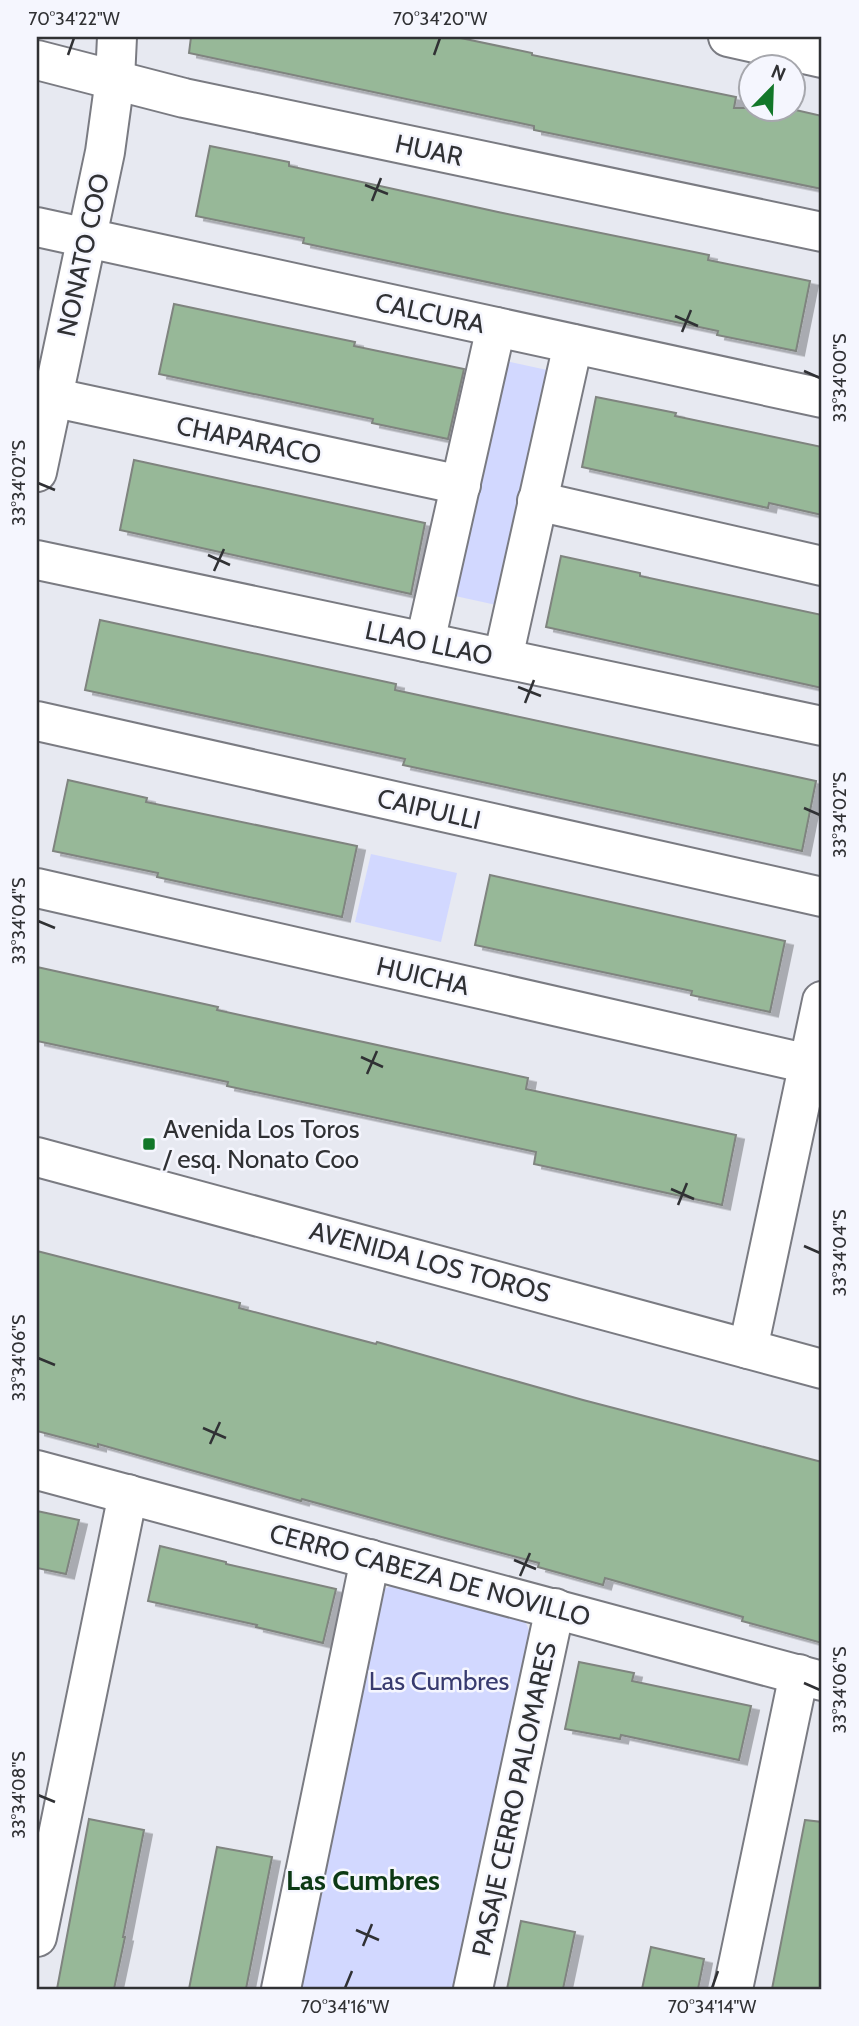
<svg xmlns="http://www.w3.org/2000/svg" width="859" height="2026" font-family="Cabin,sans-serif">
<style>
.green{fill:#d2d8ff}
.building{fill:#97b898;stroke:#7f847f;stroke-width:2;filter:url(#shadow)}
.lines{fill:none;stroke-linecap:round;stroke-linejoin:round}
.street-casing{stroke:#7a7b82;stroke-width:42}
.secondary-casing{stroke:#7a7b82;stroke-width:42}
.street{stroke:#fff;stroke-width:38}
.secondary{stroke:#fff;stroke-width:38}
.ticks{fill:none;stroke:#303134;stroke-width:2.5}
.poi-dot{fill:#127729;stroke:#f5f6fe;stroke-width:2.5}
.labels{text-anchor:middle;dominant-baseline:central;stroke-width:5;stroke-linejoin:round;paint-order:stroke}
.street-label{font-size:26px;fill:#303134;stroke:#f5f6fe}
.poi-label{font-size:26px;fill:#303134;stroke:#f5f6fe;text-anchor:start}
.park-label{font-size:26px;fill:#383b6f;stroke:#f5f6fe}
.neighbourhood-label{font-size:28px;font-weight:bold;fill:#0c3914;stroke:#f5f6fe}
.neatline{fill:none;stroke:#303134;stroke-width:2.5}
.ticks-label{font-size:18px;text-anchor:middle;fill:#303134}
</style>
<defs>
<filter id="shadow"><feDropShadow dx="8" dy="4.5" stdDeviation="0" flood-color="#0004"/></filter>
</defs>
<rect width="100%" height="100%" fill="#e7e9f1"/>
<g class="green">
<polygon points="497,359 561,373 510,608 446,594"/>
<polygon points="371,854 457,873 441,942 355,922"/>
<polygon points="394,1584 524,1619 530,1632 453,1989 295,1989 377,1593"/>
</g>
<g class="building">
<polygon points="191,37 456,37 532,53 532,55 736,97 734,108 787,108 822,116 822,189 534,130 534,126 189,53"/>
<polygon points="210,146 289,162 289,166 498,212 709,255 708,260 810,281 796,351 717,335 718,331 303,243 304,238 196,216"/>
<polygon points="174,304 355,342 354,346 464,369 448,439 372,423 373,419 159,374"/>
<polygon points="596,397 676,413 675,416 822,447 822,515 769,503 768,508 582,467"/>
<polygon points="134,460 425,523 411,594 120,530"/>
<polygon points="561,556 640,573 640,576 822,615 822,688 546,627"/>
<polygon points="100,620 396,684 395,690 816,781 802,851 403,765 405,759 85,690"/>
<polygon points="68,780 147,798 146,802 357,846 342,917 157,877 158,873 53,851"/>
<polygon points="490,875 785,941 770,1012 691,995 692,991 475,945"/>
<polygon points="37,967 218,1007 217,1010 528,1078 526,1089 736,1135 722,1205 534,1164 536,1152 227,1086 228,1082 37,1041"/>
<polygon points="37,1251 240,1303 239,1308 376,1344 377,1342 583,1400 822,1462 822,1643 742,1621 743,1617 605,1578 603,1585 538,1567 539,1563 434,1535 302,1499 301,1501 98,1444 98,1447 37,1431"/>
<polygon points="37,1511 79,1520 66,1574 37,1568"/>
<polygon points="160,1546 226,1562 226,1564 336,1589 323,1643 256,1627 257,1625 148,1601"/>
<polygon points="579,1662 634,1673 632,1681 751,1706 739,1760 621,1735 620,1739 565,1729"/>
<polygon points="89,1819 144,1830 123,1937 125,1937 114,1989 57,1989"/>
<polygon points="805,1820 822,1822 822,1989 772,1989"/>
<polygon points="217,1847 272,1857 246,1989 189,1989"/>
<polygon points="521,1921 575,1932 563,1989 507,1989"/>
<polygon points="651,1947 704,1959 698,1989 642,1989"/>
</g>
<g class="lines">
<g class="street-casing">
<g id="street">
<polyline points="728,37 822,58"/>
<polyline points="37,60 184,98 822,232"/>
<polyline points="37,227 822,398"/>
<polyline points="37,394 461,485"/>
<polyline points="537,501 822,566"/>
<polyline points="37,560 822,726"/>
<polyline points="425,642 496,327"/>
<polyline points="503,658 573,344"/>
<polyline points="37,721 822,897"/>
<polyline points="37,888 809,1064"/>
<polyline points="748,1349 822,1001"/>
<polyline points="37,1470 822,1681"/>
<polyline points="37,1937 128,1494"/>
<polyline points="281,1989 370,1559"/>
<polyline points="473,1989 555,1608"/>
<polyline points="733,1989 799,1674"/>
</g>
</g>
<g class="secondary-casing">
<g id="secondary">
<polyline points="37,472 105,152 115,79 117,37"/>
<polyline points="37,1157 822,1369"/>
</g>
</g>
<use href="#street" class="street"/>
<use href="#secondary" class="secondary"/>
</g>
<path class="ticks" d="M68 55 74 38M434 55 440 38M365 185 388 194M372 201 381 178M675 316 698 326M682 332 691 310M804 371 820 378M38 483 55 490M208 555 230 565M214 571 224 549M518 687 541 696M525 703 534 680M804 808 820 815M38 921 55 928M361 1057 383 1067M367 1074 377 1051M671 1189 694 1199M678 1205 687 1183M804 1246 820 1253M38 1358 55 1365M203 1428 226 1438M210 1444 220 1422M514 1560 536 1569M520 1576 530 1553M804 1683 820 1690M38 1795 55 1802M356 1930 379 1940M363 1946 372 1924M345 1988 352 1971M712 1988 718 1971"/>
<rect class="poi-dot" x="142" y="1137" width="14" height="14" rx="3.5"/>
<g class="labels">
<g class="street-label">
<text transform="translate(429 150) rotate(12)">HUAR</text>
<text transform="translate(83 255) rotate(-78)">NONATO COO</text>
<text transform="translate(430 313) rotate(12)">CALCURA</text>
<text transform="translate(249 440) rotate(12)">CHAPARACO</text>
<text transform="translate(429 643) rotate(12)">LLAO LLAO</text>
<text transform="translate(429 809) rotate(13)">CAIPULLI</text>
<text transform="translate(423 976) rotate(13)">HUICHA</text>
<text transform="translate(430 1262) rotate(15)">AVENIDA LOS TOROS</text>
<text transform="translate(430 1575) rotate(15)">CERRO CABEZA DE NOVILLO</text>
<text transform="translate(514 1799) rotate(-78)">PASAJE CERRO PALOMARES</text>
</g>
<g class="poi-label">
<text x="163" y="1129">Avenida Los Toros<tspan x="163" dy="30">/ esq. Nonato Coo</tspan></text>
</g>
<g class="park-label">
<text x="439" y="1681">Las Cumbres</text>
</g>
<g class="neighbourhood-label">
<text x="363" y="1880">Las Cumbres</text>
</g>
</g>
<rect width="859" height="2026" fill="none" stroke="#f5f6fe" stroke-width="77"/>
<g transform="translate(772 88) rotate(23)"><circle r="33" fill="#f5f6fe" stroke="#a6a7ad" stroke-width="2"/>
<path d="M0-5L12 26L0 18L-12 26Z" fill="#127729"/>
<text y="-10" font-size="19" font-weight="bold" text-anchor="middle" fill="#303134">N</text>
</g>
<rect x="38" y="38" width="782" height="1950" class="neatline"/>
<g class="ticks-label">
<text x="74" y="25">70°34'22"W</text>
<text x="440" y="25">70°34'20"W</text>
<text transform="translate(840 378) rotate(-90)" y="6">33°34'00"S</text>
<text transform="translate(19 483) rotate(-90)" y="6">33°34'02"S</text>
<text transform="translate(840 815) rotate(-90)" y="6">33°34'02"S</text>
<text transform="translate(19 921) rotate(-90)" y="6">33°34'04"S</text>
<text transform="translate(840 1253) rotate(-90)" y="6">33°34'04"S</text>
<text transform="translate(19 1358) rotate(-90)" y="6">33°34'06"S</text>
<text transform="translate(840 1690) rotate(-90)" y="6">33°34'06"S</text>
<text transform="translate(19 1795) rotate(-90)" y="6">33°34'08"S</text>
<text x="345" y="2013">70°34'16"W</text>
<text x="712" y="2013">70°34'14"W</text>
</g>
</svg>
